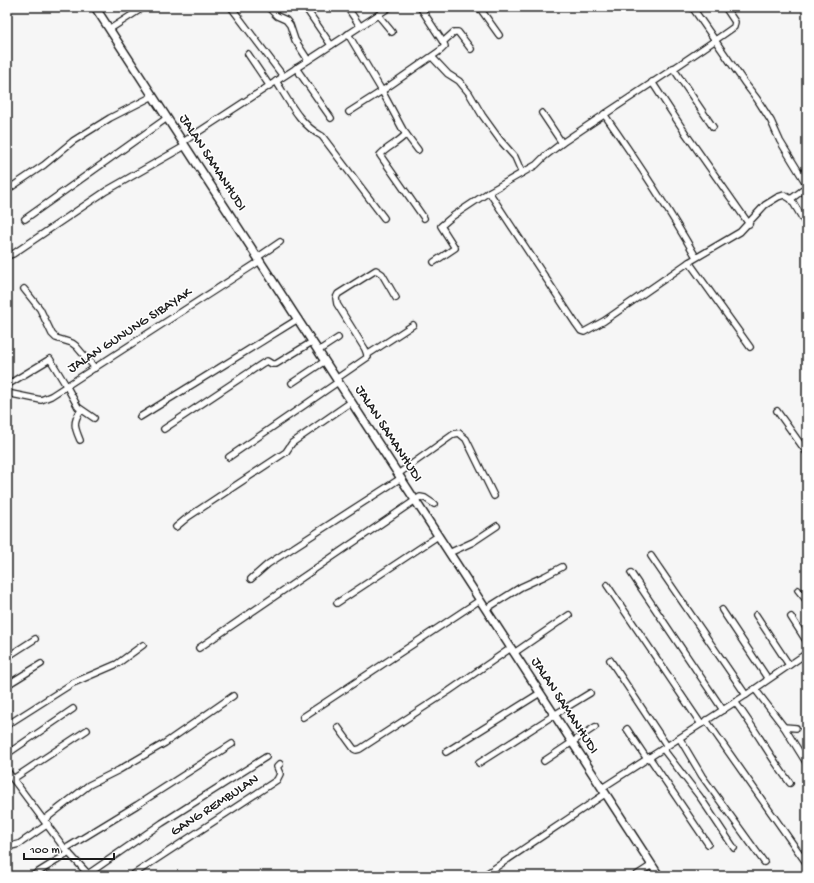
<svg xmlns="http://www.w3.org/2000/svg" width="814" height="883" font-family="'Gochi Hand',sans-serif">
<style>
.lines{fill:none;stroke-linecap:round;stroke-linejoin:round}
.minor-casing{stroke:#1c1c1c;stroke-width:8}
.tertiary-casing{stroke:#1c1c1c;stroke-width:10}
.minor{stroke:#fff;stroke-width:5.5}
.tertiary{stroke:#fff;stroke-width:7}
.labels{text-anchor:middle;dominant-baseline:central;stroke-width:3;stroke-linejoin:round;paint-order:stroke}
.street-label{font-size:14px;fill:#1c1c1c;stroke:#fff}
</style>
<rect width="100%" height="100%" fill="#f6f6f6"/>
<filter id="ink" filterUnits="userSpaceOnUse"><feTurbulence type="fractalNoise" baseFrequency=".025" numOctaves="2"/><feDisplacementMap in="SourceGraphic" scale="8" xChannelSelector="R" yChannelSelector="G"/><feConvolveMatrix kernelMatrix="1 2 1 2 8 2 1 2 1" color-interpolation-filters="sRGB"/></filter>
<g filter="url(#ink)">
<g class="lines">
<g class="minor-casing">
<g id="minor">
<polyline points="231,7 283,76"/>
<polyline points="268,7 277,16 286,20 290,25 295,40 308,60"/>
<polyline points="305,7 331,45"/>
<polyline points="347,7 360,26"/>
<polyline points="479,7 499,35"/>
<polyline points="692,7 744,82 757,99 771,121 780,141 807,185 803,190 791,199 807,226"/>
<polyline points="378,15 392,32"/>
<polyline points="110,29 141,9"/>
<polyline points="348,34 382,91 441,50 445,46 443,42 420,7"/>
<polyline points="443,42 454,32 458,32 471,49"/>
<polyline points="248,54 269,85"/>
<polyline points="432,57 448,74 459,81 469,93 482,115 500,140 515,157 522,173"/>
<polyline points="296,68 331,118"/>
<polyline points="673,68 713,127"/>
<path d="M276 81C289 101 300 125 322 136L384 218"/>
<polyline points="652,82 686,134 749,224"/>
<polyline points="349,112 382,91 403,130 418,150"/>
<polyline points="542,113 562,143"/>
<path d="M604 114C637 161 668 208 696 257"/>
<path d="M406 134C398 143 387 147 380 155L424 218"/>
<polyline points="183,142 390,7"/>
<polyline points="7,190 44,165 73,141 110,118 153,96"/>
<polyline points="489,192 576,324 581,331 584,332 604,321 689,262 740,232 765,205 778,197 784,195 791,199"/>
<polyline points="25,219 167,118"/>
<polyline points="7,256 13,254 106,191 185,146"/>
<polyline points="258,257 280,242"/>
<path d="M434 262 455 248 441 226 453 216 489 192 536 165 545 156 562 143C619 104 678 67 734 27L735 22 725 7"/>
<polyline points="689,262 750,347"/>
<polyline points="24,289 40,309 52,334 56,338 72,343 76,346 95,368"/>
<polyline points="318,351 338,338"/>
<polyline points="367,355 413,325"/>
<polyline points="336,379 368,357 365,349 337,304 336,298 338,294 376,270 382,274 396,298"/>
<polyline points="292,383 325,361"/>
<polyline points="7,385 50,359 67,387 78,407 94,418"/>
<polyline points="7,393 41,400 51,396 260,261"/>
<polyline points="777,411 807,453"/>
<polyline points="140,417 298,319"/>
<polyline points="164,429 263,363 267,361 272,364 276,364 312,342"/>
<path d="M80 440C75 428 72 423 81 410"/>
<polyline points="229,457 338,382"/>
<polyline points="398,474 454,434 459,433 466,439 494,496"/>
<polyline points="176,527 188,517 286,452 292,443 351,402"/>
<polyline points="449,553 473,542 497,526"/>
<polyline points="651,556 746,695"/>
<polyline points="631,573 723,710"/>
<polyline points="251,579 268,564 401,478"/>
<polyline points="607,585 701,724"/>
<polyline points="798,590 807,601"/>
<polyline points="337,603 438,536"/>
<polyline points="486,609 521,587 545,576 562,567"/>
<polyline points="722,610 768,679"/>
<polyline points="756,615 789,665"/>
<polyline points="791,617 807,642"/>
<polyline points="199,648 420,497 425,498 434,504"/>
<polyline points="514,653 569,615"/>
<polyline points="7,657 35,639"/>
<polyline points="610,660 667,746"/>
<polyline points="7,685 41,664"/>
<polyline points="755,689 784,727 796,728"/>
<path d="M735 702C755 728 770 757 790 783"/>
<polyline points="303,717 480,600"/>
<polyline points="706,720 807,864"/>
<polyline points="7,725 73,683 117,664 143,645"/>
<polyline points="338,727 354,749 356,750 360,749 449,691 511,648"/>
<polyline points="784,727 807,764"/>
<polyline points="627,729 647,759"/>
<polyline points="680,739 702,776 764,862"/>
<polyline points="663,749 700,797 734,848"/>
<polyline points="446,752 540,693"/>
<polyline points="7,754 73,709"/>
<polyline points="649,757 708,844"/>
<polyline points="544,761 595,727"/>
<polyline points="479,763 554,715 590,693"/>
<polyline points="7,771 65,849 90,876"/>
<polyline points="13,779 87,730"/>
<polyline points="602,788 746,695 807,653"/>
<polyline points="44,820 89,785 119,770 165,743 233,696"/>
<polyline points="7,841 11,846 19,844 48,824"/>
<polyline points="65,849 137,805 232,744"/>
<polyline points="88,874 162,823 266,757"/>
<polyline points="32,876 69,853"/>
<polyline points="131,876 277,780 280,774 277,767 280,764"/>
<polyline points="483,876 605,794"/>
<polyline points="635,876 652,865"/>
</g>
</g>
<g class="tertiary-casing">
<polyline id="tertiary" points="95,7 659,876"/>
</g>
<use href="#minor" class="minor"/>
<use href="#tertiary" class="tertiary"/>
</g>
</g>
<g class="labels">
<g class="street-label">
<text transform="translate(212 163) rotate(57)">JALAN SAMANHUDI</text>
<text transform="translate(130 331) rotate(-33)">JALAN GUNUNG SIBAYAK</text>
<text transform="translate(388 434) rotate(57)">JALAN SAMANHUDI</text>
<text transform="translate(564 706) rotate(57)">JALAN SAMANHUDI</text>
<text transform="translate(215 806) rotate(-33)">GANG REMBULAN</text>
</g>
</g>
<rect width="814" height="883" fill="none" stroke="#fff" stroke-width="24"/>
<rect x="12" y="12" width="790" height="859" fill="none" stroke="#1c1c1c" stroke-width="1.5" filter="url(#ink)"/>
<path d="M24 853v6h90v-6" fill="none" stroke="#1c1c1c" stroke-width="2"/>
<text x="30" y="853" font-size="12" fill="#1c1c1c" stroke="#ffffff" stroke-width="3" paint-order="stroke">100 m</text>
</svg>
